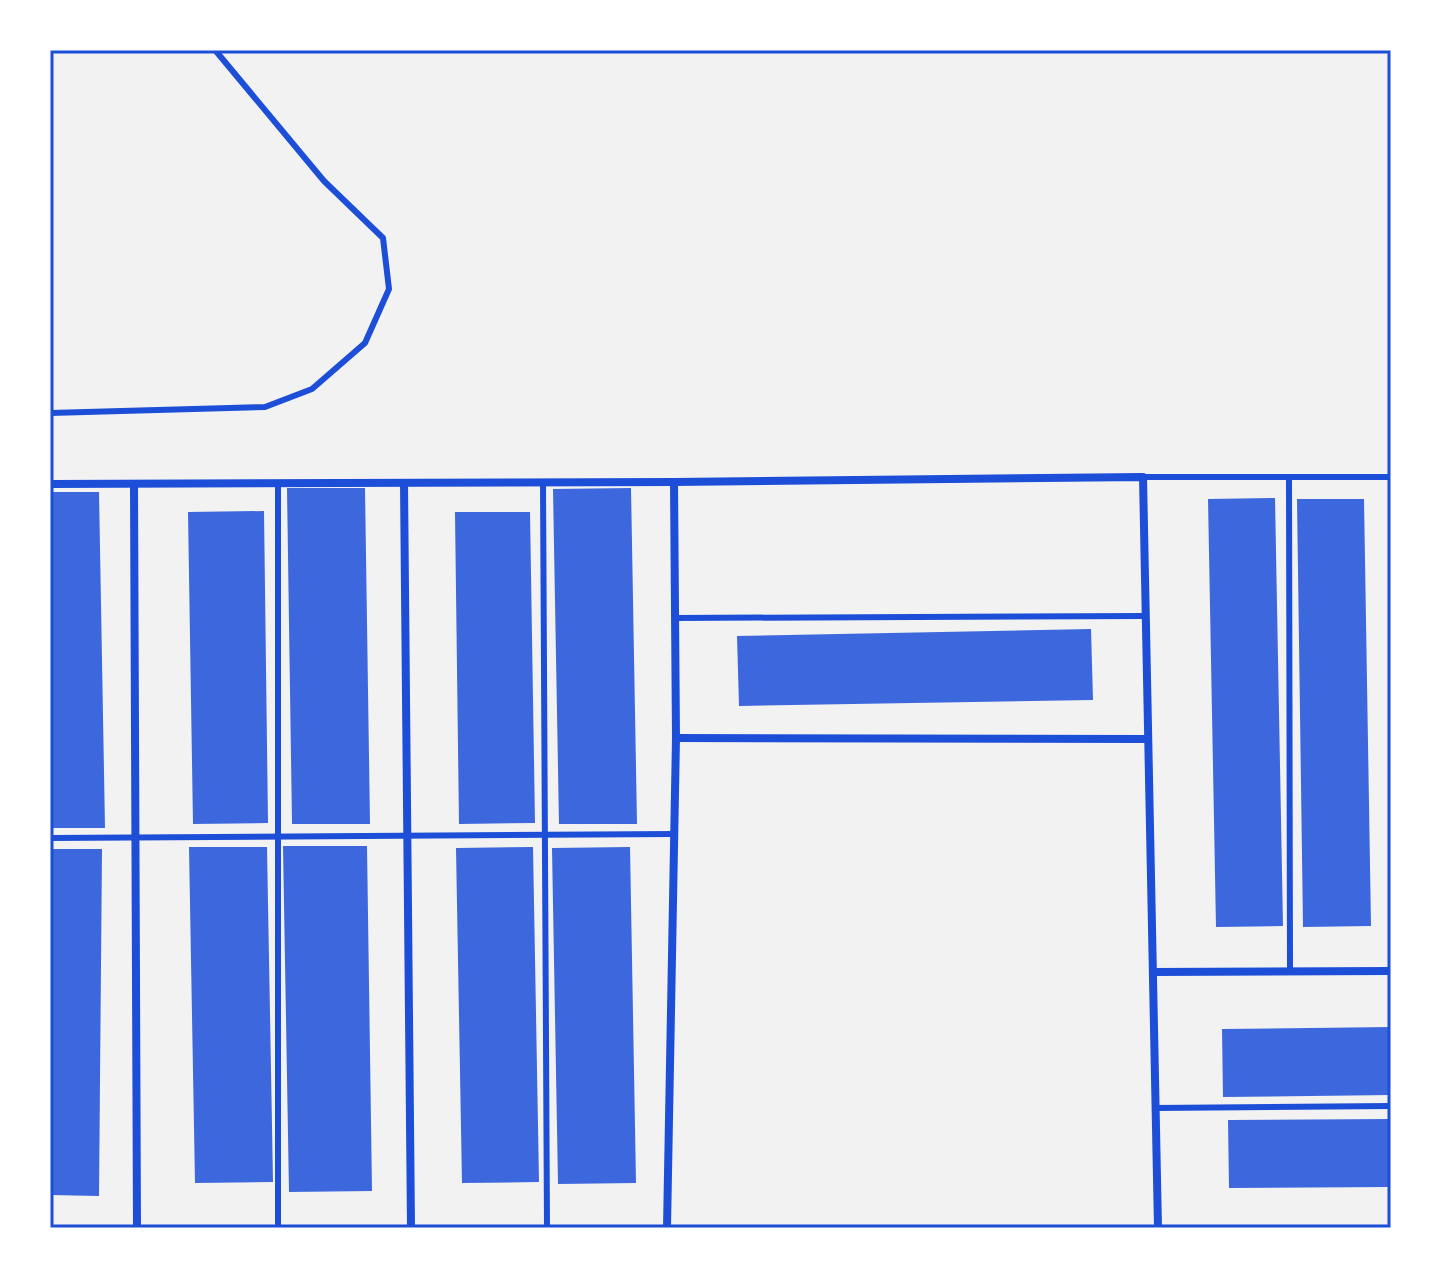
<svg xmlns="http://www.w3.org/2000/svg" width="1441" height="1278" font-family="'Varela Round',sans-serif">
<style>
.building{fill:#3d67dc}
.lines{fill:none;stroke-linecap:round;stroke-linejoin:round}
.service{stroke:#1d4ed8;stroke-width:6}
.minor{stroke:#1d4ed8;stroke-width:8}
.neatline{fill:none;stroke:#1d4ed8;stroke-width:3}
</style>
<rect width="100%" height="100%" fill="#f2f2f2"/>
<g class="building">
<polygon points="287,488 365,488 370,824 292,824"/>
<polygon points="631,488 637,824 559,824 553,489"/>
<polygon points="50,492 99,492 105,828 50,828"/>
<polygon points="1275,498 1283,926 1216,927 1208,499"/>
<polygon points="1297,499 1364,499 1371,926 1303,927"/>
<polygon points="264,511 268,823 193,824 188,512"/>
<polygon points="455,512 530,512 535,823 459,824"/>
<polygon points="1091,629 1093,700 739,706 737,636"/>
<polygon points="283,846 367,846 372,1191 289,1192"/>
<polygon points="189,847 267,847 273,1182 195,1183"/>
<polygon points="533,847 539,1182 462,1183 456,848"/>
<polygon points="630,847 636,1183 558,1184 552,848"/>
<polygon points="50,849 102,849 99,1196 50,1195"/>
<polygon points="1391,1027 1391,1095 1223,1097 1222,1029"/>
<polygon points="1391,1119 1391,1187 1229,1188 1228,1120"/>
</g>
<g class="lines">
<g class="service">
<polyline points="50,413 265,407 312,389 365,343 389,289 383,238 324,181 215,50"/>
<polyline points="1143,477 1391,477"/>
<polyline points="1289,477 1290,972"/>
<polyline points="543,483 547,1228"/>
<polyline points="675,618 1145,616"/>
<polyline points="50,838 675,834"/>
<polyline points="1155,1108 1391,1106"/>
<polyline points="278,1228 278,483"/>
</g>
<g class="minor">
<polyline points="404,483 411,1228"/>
<polyline points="50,484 674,482 1143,477 1158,1228"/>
<polyline points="134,484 137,1228"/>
<polyline points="676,738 1147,739"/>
<polyline points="1153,972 1391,971"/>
<polyline points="667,1228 676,738 674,482"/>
</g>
</g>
<rect width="1441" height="1278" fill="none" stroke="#ffffff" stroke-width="104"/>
<rect x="52" y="52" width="1337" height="1174" class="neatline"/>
</svg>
